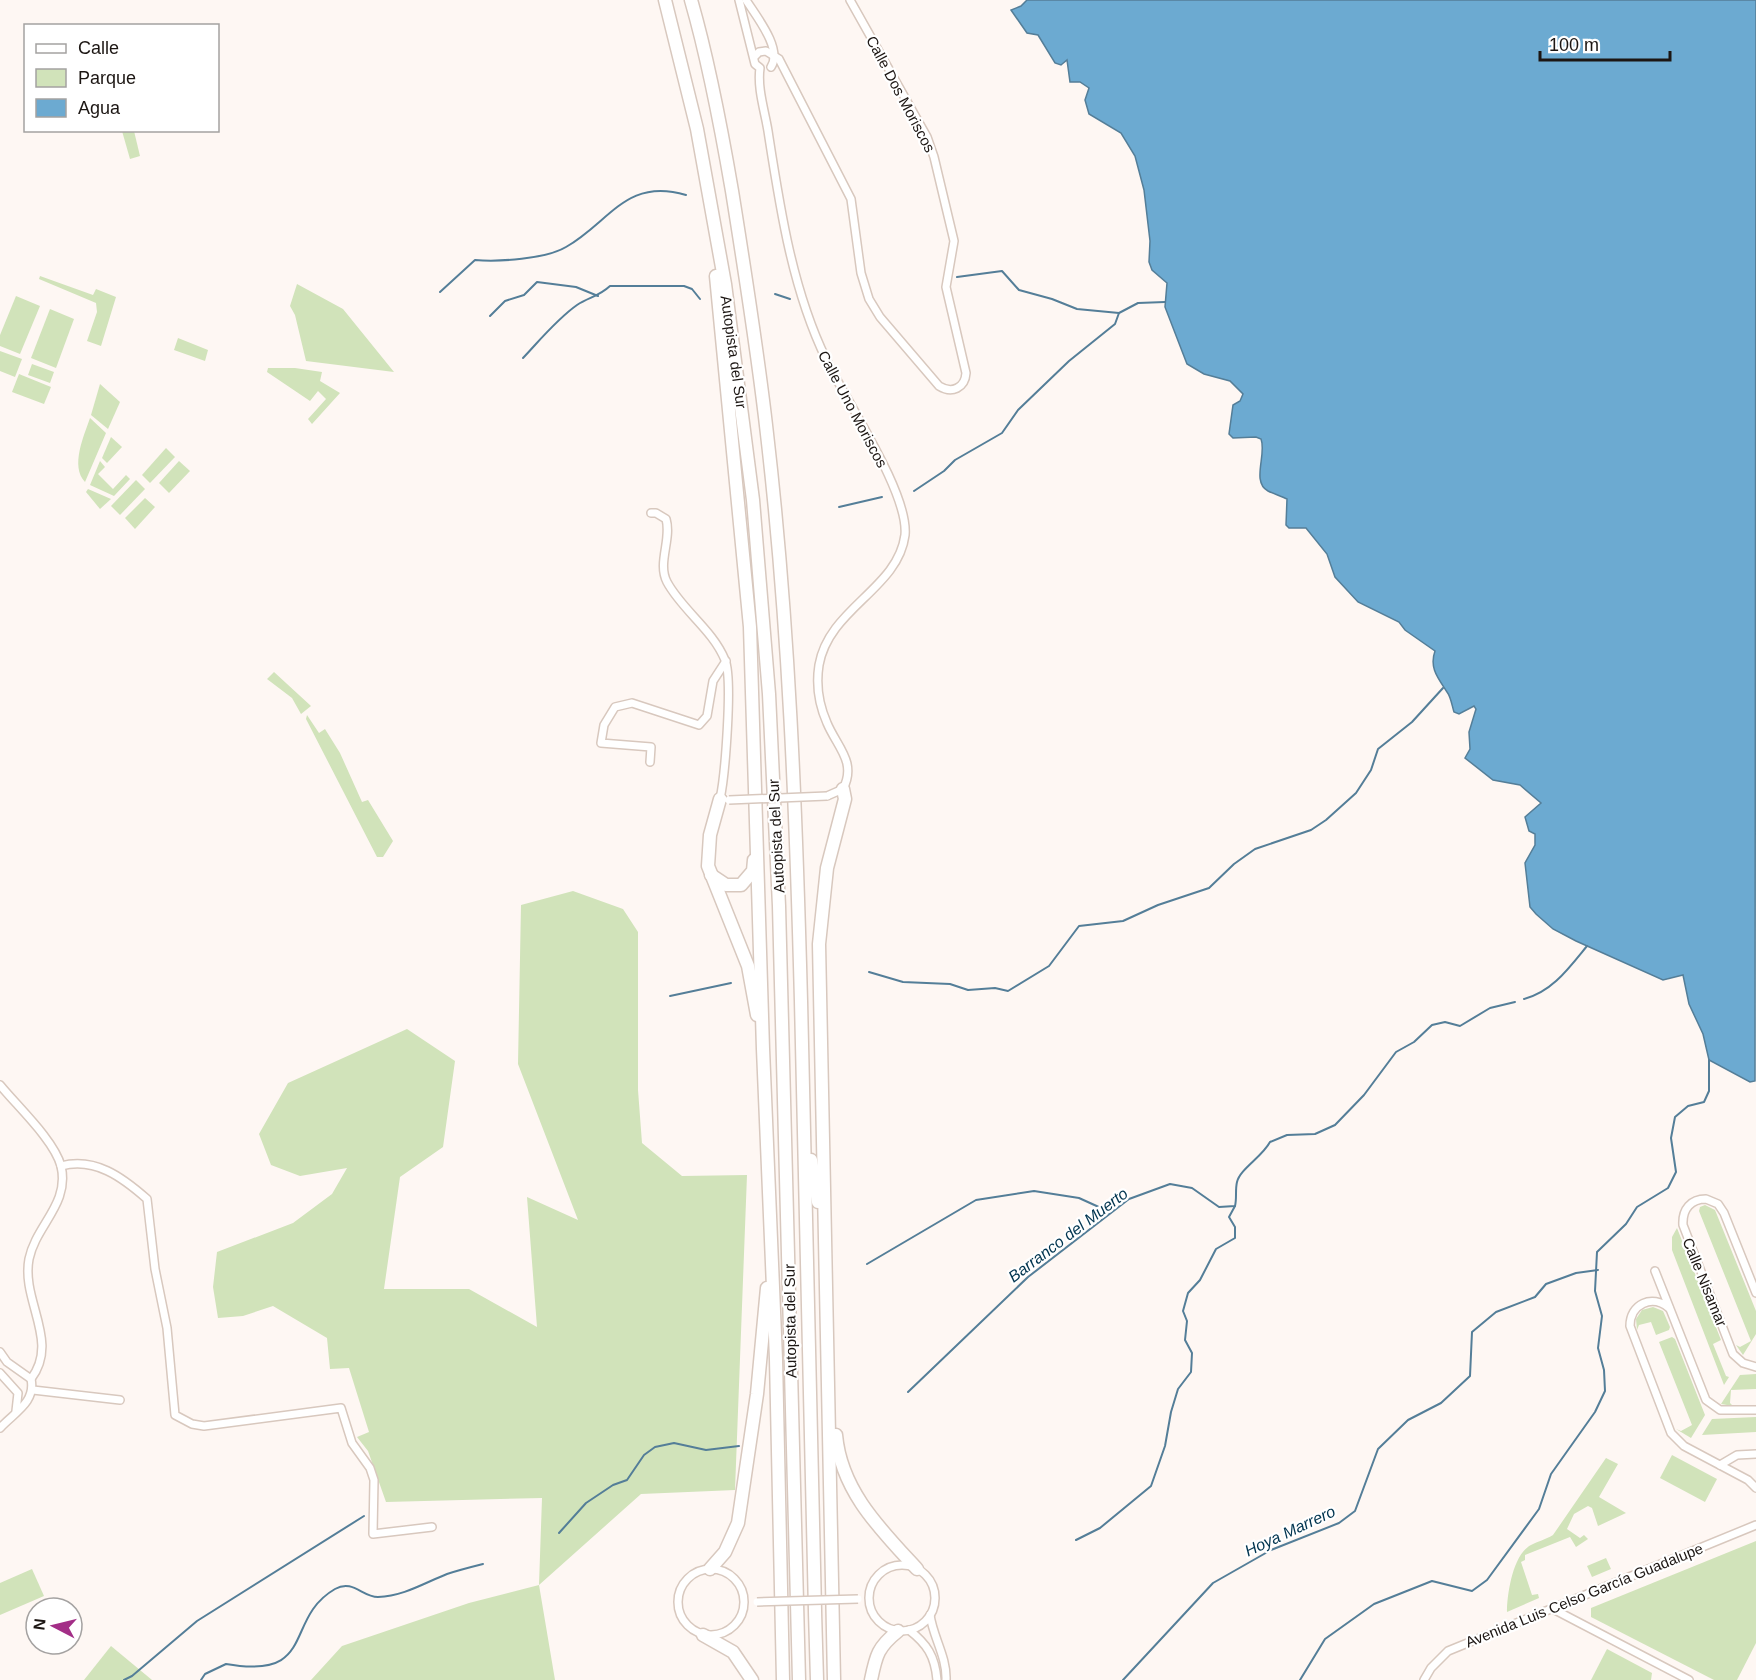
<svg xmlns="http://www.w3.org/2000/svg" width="1756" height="1680" font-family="Arial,sans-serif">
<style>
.green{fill:#d1e3ba}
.water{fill:#6caad1;stroke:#547e98;stroke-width:1.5}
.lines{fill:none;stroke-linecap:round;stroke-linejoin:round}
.stream{stroke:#547e98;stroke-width:2}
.street-casing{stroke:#d8c8be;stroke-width:10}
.highway-casing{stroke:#d8c8be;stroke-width:15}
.street{stroke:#fff;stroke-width:7}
.highway{stroke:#fff;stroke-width:12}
.street-bridge-casing{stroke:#d8c8be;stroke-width:10;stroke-linecap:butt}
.street-bridge{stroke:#fff;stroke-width:7}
.labels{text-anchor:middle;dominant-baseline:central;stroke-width:4.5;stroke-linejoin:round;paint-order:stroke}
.street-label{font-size:15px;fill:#1c1613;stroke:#fff}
.water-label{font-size:16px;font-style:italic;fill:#00344f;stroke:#fff}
</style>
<rect width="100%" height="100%" fill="#fef7f3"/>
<g class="green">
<polygon points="122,131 134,131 140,156 130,159"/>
<polygon points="40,276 93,295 96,289 116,297 101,346 87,341 97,312 96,303 39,279"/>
<polygon points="297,284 343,309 394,372 306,361 295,315 290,306"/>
<polygon points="16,296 40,306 20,354 0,346 0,335"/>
<polygon points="50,309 74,319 56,368 31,358"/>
<polygon points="178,338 208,350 205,361 174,350"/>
<polygon points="0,351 22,359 15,377 0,371"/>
<polygon points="32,364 54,372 50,383 28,375"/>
<polygon points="268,368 295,368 322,372 320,381 340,393 312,424 308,419 326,399 318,391 310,401 267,372"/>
<polygon points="19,374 51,387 44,404 12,392"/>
<polygon points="100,384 120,402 108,429 91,415"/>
<path d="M90 418 106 433 85 482C70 466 84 436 90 418Z"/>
<polygon points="111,437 122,447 107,463 102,458"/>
<polygon points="166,448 175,457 150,483 142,475"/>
<polygon points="100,461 105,467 98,474 113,489 126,475 130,479 114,496 90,485"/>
<polygon points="179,461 190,471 169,493 159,483"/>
<polygon points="136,480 145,489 120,515 111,506"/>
<polygon points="88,489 111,499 100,509 86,492"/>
<polygon points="145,498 155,507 135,529 125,518"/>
<polygon points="274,672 311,706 301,714 292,698 267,679"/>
<polygon points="307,715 319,733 325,729 340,753 362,802 368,800 393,841 383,857 377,857 306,719"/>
<polygon points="573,891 623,909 638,932 638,1090 642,1143 682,1176 747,1175 735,1490 641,1494 539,1585 555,1680 311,1680 342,1646 469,1603 539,1585 542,1498 386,1502 368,1451 357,1437 369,1432 349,1368 330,1369 327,1338 273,1306 243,1316 218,1318 213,1287 217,1252 293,1223 332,1194 347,1168 300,1176 271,1165 259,1134 288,1083 407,1029 455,1061 443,1147 400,1177 384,1289 469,1289 537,1327 527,1197 578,1220 518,1064 521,905"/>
<polygon points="1705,1205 1715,1210 1756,1311 1756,1334 1743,1355 1736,1345 1740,1347 1751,1341 1699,1211 1700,1207"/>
<polygon points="1677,1228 1721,1340 1713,1344 1726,1376 1729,1377 1724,1385 1672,1250 1672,1237"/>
<polygon points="1653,1307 1663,1311 1670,1327 1669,1330 1656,1335 1651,1322 1639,1325 1637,1330 1636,1319 1642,1310"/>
<polygon points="1672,1337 1675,1339 1705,1415 1691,1438 1676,1429 1681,1431 1692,1425 1659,1342"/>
<polygon points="1756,1374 1756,1389 1731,1390 1730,1403 1733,1406 1721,1404 1740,1375"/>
<polygon points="1756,1417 1756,1432 1702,1435 1712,1419"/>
<polygon points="1672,1455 1717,1479 1705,1502 1660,1478"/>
<path d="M1606 1458 1618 1464 1599 1497 1626 1513 1598 1526 1592 1508 1588 1506 1574 1514 1567 1529 1580 1538 1584 1535 1588 1539 1576 1547 1570 1537 1525 1555V1560L1521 1562 1532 1595 1538 1594 1539 1598 1507 1612C1507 1594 1513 1554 1531 1545 1538 1541 1545 1540 1553 1535Z"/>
<polygon points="1756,1541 1756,1643 1737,1680 1714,1680 1591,1617 1591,1608"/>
<polygon points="1606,1558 1611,1569 1592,1577 1587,1566"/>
<polygon points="32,1569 44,1596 0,1615 0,1583"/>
<polygon points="111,1646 152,1680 84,1680"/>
<polygon points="1607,1649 1652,1673 1651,1680 1591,1680"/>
</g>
<path class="water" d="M1027 0H1756L1755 1081 1750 1082 1709 1060 1703 1034 1689 1004 1683 975 1663 980 1576 941 1553 929 1536 914 1530 907 1525 863 1535 845V834L1529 831 1525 817 1541 803 1520 785 1493 780 1465 758 1470 749 1469 732 1476 709 1474 706 1459 714 1454 712C1452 706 1451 697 1447 692 1438 678 1429 668 1435 651L1405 630 1399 622 1358 602 1335 577 1327 554 1306 528H1289L1286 525 1287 499C1281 496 1274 494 1268 491 1251 482 1267 454 1261 439L1256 437 1233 438 1229 434 1233 405 1240 401 1243 394 1230 381 1204 374 1187 364 1165 307 1167 283 1152 270 1149 262 1150 241 1144 190 1135 156 1121 133 1089 114 1085 100 1089 88 1080 82H1070L1067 60 1061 65 1055 63 1038 35 1027 33 1011 10 1021 6Z"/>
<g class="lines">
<g class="stream">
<polyline points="957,277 1002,271 1019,290 1052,299 1077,309 1119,313 1138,303 1165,302"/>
<path d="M440 292 475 260C498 262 546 259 566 247 610 222 626 177 686 195"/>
<polyline points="775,294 790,299"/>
<polyline points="490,316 505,301 524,295 537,282 576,287 598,296"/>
<path d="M523 358C540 340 557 319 577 305 589 297 598 297 610 286H684L692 289 700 299"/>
<polyline points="914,491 944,471 955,460 1002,433 1018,410 1069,361 1115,324 1119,313"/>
<polyline points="839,507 882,497"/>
<polyline points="869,972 903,982 950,984 968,990 995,988 1008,991 1049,966 1079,926 1123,921 1158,905 1209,888 1234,864 1255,849 1311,830 1326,820 1356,793 1371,770 1378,749 1412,722 1443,688"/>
<polyline points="670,996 731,983"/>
<path d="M1524 999C1552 992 1569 968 1587 946"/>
<polyline points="867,1264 976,1200 1034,1191 1079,1198 1101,1208 1113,1209"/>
<path d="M908 1392 1028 1277 1129 1199 1170 1184 1192 1188 1219 1207 1235 1206C1237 1198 1235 1190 1237 1182 1240 1169 1262 1157 1270 1142L1287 1135 1315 1134 1335 1125 1364 1095 1396 1052 1414 1042 1432 1025 1445 1022 1460 1026 1490 1008 1515 1002"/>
<polyline points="559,1533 586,1503 613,1485 627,1480 644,1455 655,1447 674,1443 706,1450 739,1446"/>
<polyline points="1076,1540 1100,1528 1151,1486 1165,1446 1171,1412 1178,1389 1191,1372 1192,1353 1185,1340 1187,1321 1183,1311 1188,1293 1200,1280 1216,1249 1235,1238 1235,1227 1229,1217 1235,1206"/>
<polyline points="124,1680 132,1676 197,1621 364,1516"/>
<path d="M201 1680 205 1674 226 1664C318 1680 283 1619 335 1589 353 1579 362 1597 378 1597 404 1596 424 1583 447 1574 459 1570 471 1567 483 1564"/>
<polyline points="1123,1680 1213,1583 1271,1550 1339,1523 1355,1511 1378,1449 1408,1420 1441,1403 1470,1376 1472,1332 1496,1312 1535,1297 1546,1284 1576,1273 1598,1270"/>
<polyline points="1300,1680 1325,1639 1374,1604 1432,1581 1472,1591 1487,1580 1539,1509 1551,1474 1595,1412 1605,1391 1604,1370 1598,1348 1602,1316 1595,1291 1597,1252 1626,1224 1637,1207 1668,1188 1676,1172 1671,1138 1675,1117 1688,1106 1704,1102 1709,1091 1709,1060"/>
</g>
<g class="street-casing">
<g id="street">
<path d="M739 0 755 64 760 68C757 88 765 112 768 131 780 208 792 289 826 359 846 401 909 493 905 535 898 589 829 608 819 665 816 684 819 705 827 723 837 747 857 762 843 789L827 796"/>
<path d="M746 0C756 16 783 49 771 67"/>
<path d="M755 56 759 52 766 51 779 59 851 199 861 273 869 299 880 317 939 386C952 394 965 388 966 373L946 287 954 241 934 157 927 137 850 0"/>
<path d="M651 513H656L666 519C672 539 657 563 667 582 682 610 713 630 725 660 733 679 725 776 720 799H723"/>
<polyline points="650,762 651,747 601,743 604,725 615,707 632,703 699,725 707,716 713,681 726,661"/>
<path d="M0 1085C17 1106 54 1140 61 1166 70 1204 36 1225 29 1259 21 1301 60 1341 31 1379"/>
<path d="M61 1166C95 1157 122 1177 147 1199L155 1269 167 1328 175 1415 192 1424 204 1426 341 1408 352 1443 370 1468 374 1480 373 1534 432 1527"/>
<polyline points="1655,1271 1706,1400 1720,1410 1756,1410"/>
<path d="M1756 1293 1724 1213 1718 1204 1706 1199C1691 1199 1682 1209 1683 1225L1733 1354 1743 1363 1756 1367"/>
<path d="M1669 1308C1652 1294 1630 1304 1630 1326L1671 1433 1684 1446 1748 1480 1756 1488"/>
<path d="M0 1352 7 1362 31 1379C36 1402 15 1412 0 1428"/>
<polyline points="0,1373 18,1393 16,1411"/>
<polyline points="33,1390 120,1400"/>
<polyline points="1720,1465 1737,1455 1756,1454"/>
<circle cx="902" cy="1598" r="33"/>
<circle cx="711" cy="1602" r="33"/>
<polyline points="1553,1609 1689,1680"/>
<path d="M930 1615C933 1637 947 1657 946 1680"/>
<path d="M909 1630C927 1644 935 1656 937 1680"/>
<polyline points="1424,1680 1431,1668 1448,1651 1756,1525"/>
</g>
</g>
<g class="highway-casing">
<g id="highway">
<polyline points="665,0 697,129 725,284 753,500 769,694 779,906 799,1680"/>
<path d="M691 0C709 62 721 127 732 191 745 272 758 353 767 434 789 623 796 812 801 1001 807 1228 810 1454 817 1680"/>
<polyline points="716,276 750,627 763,1049 776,1359 783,1680"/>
<polyline points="720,799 710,835 708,866 748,966 757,1015"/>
<polyline points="711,875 726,885 741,885 753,871 754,860"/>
<polyline points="811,1160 818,1202"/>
<path d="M836 1435C841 1491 881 1530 917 1569"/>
<polyline points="710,1569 725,1552 738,1523 757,1394 767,1288"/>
<polyline points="703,1635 733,1652 752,1680"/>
<polyline points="834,1680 819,944 827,868 845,799 843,789"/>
<path d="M871 1680C876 1655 878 1647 898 1631"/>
</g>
</g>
<use href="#street" class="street"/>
<use href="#highway" class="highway"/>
<g class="street-bridge-casing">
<g id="street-bridge">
<polyline points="729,800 827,796"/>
<polyline points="757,1602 858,1599"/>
</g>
</g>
<use href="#street-bridge" class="street-bridge"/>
</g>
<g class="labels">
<g class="street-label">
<text transform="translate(901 94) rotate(62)">Calle Dos Moriscos</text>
<text transform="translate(734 352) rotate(82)">Autopista del Sur</text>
<text transform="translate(853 409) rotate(62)">Calle Uno Moriscos</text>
<text transform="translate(776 836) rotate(-93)">Autopista del Sur</text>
<text transform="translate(1705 1282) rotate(68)">Calle Nisamar</text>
<text transform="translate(790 1321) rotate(-91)">Autopista del Sur</text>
<text transform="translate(1584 1595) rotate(-22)">Avenida Luis Celso García Guadalupe</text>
</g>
<g class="water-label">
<text transform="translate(1068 1235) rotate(-37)">Barranco del Muerto</text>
<text transform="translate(1290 1531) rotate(-25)">Hoya Marrero</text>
</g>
</g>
<rect x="24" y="24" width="195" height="108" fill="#ffffff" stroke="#a4a2a1" stroke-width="1.5"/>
<rect x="36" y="44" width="30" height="9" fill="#ffffff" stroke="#a4a2a1" stroke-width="1.5"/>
<text x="78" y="54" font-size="18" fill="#1c1613">Calle</text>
<rect x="36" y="69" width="30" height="18" fill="#d1e3ba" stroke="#a4a2a1" stroke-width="1.5"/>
<text x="78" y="84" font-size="18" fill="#1c1613">Parque</text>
<rect x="36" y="99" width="30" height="18" fill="#6caad1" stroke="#a4a2a1" stroke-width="1.5"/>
<text x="78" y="114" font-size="18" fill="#1c1613">Agua</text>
<g transform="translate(54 1626) rotate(277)"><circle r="28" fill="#ffffff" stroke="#a4a2a1" stroke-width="1.5"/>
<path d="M0-4.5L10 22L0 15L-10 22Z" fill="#a32e87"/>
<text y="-9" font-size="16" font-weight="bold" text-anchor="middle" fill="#1c1613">N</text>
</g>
<path d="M1540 51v9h130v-9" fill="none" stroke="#1c1613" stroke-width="3"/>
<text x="1549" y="51" font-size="18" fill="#1c1613" stroke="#ffffff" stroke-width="4.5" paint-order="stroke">100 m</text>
</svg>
